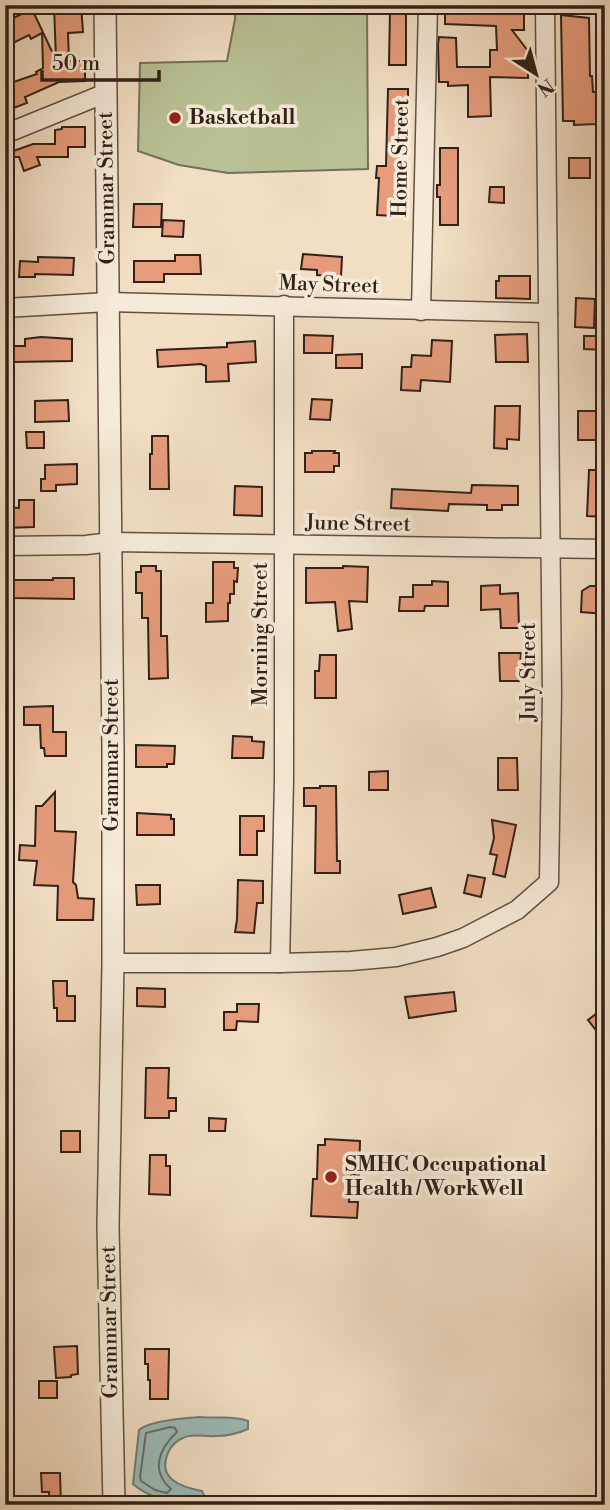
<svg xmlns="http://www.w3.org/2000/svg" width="610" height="1510" font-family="'Libre Bodoni',serif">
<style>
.green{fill:#b8c195;stroke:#747158;stroke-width:2}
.water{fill:#9bbbb8;stroke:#717d79;stroke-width:2}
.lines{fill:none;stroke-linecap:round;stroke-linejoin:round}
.shore{stroke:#666e69;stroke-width:2}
.building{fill:#e69c7b;stroke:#31211a;stroke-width:2}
.minor-casing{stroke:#615044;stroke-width:21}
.tertiary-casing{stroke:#615044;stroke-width:24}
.minor{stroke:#f6ead8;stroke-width:18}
.tertiary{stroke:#f6ead8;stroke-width:21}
.poi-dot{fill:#8f2418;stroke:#f6ead8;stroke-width:2.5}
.labels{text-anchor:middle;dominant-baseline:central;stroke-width:7;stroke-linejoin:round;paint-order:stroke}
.poi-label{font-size:21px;font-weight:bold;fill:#31211a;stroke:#f6ead8;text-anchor:start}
.street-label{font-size:21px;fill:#31211a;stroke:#f6ead8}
</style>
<rect width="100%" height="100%" fill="#f1dec3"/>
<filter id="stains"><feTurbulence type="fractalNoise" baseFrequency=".00286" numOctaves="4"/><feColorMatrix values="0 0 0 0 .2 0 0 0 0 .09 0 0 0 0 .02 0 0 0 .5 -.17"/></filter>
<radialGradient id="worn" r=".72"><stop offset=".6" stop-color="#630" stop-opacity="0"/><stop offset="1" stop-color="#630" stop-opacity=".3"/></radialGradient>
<polygon class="green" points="235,5 367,5 368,169 228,173 179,165 138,151 140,63 227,61 235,19"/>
<path class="water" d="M200 1417C217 1419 232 1415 248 1421V1429C239 1433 226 1436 216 1436 205 1437 192 1433 183 1438 175 1441 171 1446 168 1453 157 1479 181 1487 202 1491L206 1500C180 1504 154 1502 133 1484L139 1430C149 1421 185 1418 200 1417Z"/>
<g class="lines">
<path class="shore" d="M170 1427 175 1428 177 1432C159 1449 150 1470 171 1489L167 1493 155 1490 141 1481 140 1477 146 1433Z"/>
</g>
<g class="building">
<polygon points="54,5 81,5 83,32 68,33 69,61 85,61 85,81 59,82 25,97 27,103 11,109 5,85 37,74 36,72 43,68 42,33 31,39 29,35 5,47 5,22 32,9 56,60"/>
<polygon points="445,5 483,5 483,12 496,12 496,7 500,12 524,12 524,30 512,30 528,51 528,78 490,77 491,116 468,117 468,85 448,86 448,82 439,82 438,44 439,37 456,38 457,67 490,67 490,50 497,50 496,26 445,24"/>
<polygon points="390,10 406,11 406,65 389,65"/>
<polygon points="561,15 589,18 590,76 592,76 593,92 596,92 596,124 574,125 574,121 563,121"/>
<polygon points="388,89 408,89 408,111 403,111 402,190 395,190 394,216 377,215 379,178 376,178 377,166 386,166"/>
<polygon points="62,127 85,127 85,147 68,147 68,157 37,157 40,165 24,171 19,157 5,157 5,154 33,144 55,144 55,130 62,129"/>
<polygon points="440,148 458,148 458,225 440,225 440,197 437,197 437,185 440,185"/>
<rect x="569" y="158" width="21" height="20"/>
<polygon points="490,187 504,187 504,203 489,202"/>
<polygon points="134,204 162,204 161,227 133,227"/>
<polygon points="163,220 184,221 183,237 162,236"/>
<polygon points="303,254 342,257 341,277 317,275 317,270 301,269"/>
<polygon points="175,255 200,255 201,274 164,274 164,282 134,282 134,261 175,261"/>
<polygon points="38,257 74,258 73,275 35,274 35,277 19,277 20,261 38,262"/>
<polygon points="499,276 530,276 530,299 496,298 496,281 499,281"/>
<polygon points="576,298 595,299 594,328 575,327"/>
<polygon points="527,334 528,362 496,362 495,335"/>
<polygon points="304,335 333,336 332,353 304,353"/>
<polygon points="584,336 605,336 605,350 584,349"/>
<polygon points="41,337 72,339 72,361 14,362 14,346 25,346 25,339"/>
<polygon points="432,340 452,341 450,382 421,380 420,391 401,390 402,367 411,367 412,355 431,356"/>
<polygon points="255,341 256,362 228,364 229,381 206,382 206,366 201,364 158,367 157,350 227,347 227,343"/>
<polygon points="362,354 362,368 336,368 336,355"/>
<polygon points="312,399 332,400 330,420 310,419"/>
<polygon points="68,400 69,421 35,422 35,401"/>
<polygon points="495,406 520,406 519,440 507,439 507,449 494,448"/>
<polygon points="578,411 596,411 597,440 578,440"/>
<polygon points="26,432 44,432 44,448 27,448"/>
<polygon points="152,436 168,436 169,489 150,489 150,454 152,454"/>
<polygon points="312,451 335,451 334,453 339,453 339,466 334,466 334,472 305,472 305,453 312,453"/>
<polygon points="77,464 77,484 56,485 56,491 41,491 41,479 45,479 45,465"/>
<polygon points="589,470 605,470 605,517 587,516"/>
<polygon points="472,485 518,486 518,505 502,505 502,510 487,510 487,505 449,504 448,511 391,508 392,489 471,493"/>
<polygon points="235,486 262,487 262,516 234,515"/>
<polygon points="19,500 34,500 34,527 5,528 5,507 19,508"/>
<polygon points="213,562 234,562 234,568 238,568 237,582 234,581 234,594 230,594 230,603 228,603 228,621 206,622 206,603 213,603"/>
<polygon points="141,566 156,566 156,571 161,571 161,636 167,636 168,678 149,679 148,618 142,618 142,593 136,593 136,572 141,572"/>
<polygon points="343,566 368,567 367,602 349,601 352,629 338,631 335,602 306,603 306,568 343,568"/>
<polygon points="53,578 74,578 74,599 13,598 13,580 53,580"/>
<polygon points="432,581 448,582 448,606 425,606 424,611 399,611 400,597 413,597 413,585 432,585"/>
<polygon points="500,585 500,594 518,593 519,628 501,628 500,609 481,610 481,586"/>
<polygon points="590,586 605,586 605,614 581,612 582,591"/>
<polygon points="499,653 521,653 519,681 500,681"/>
<polygon points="320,655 336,655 336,698 315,698 315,671 319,671"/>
<polygon points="53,706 53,732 66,732 66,756 45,756 44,748 41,748 40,725 24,725 24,707"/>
<polygon points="233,736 252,737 252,741 264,742 263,758 232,758"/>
<polygon points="136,745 175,746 174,764 167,764 167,767 136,767"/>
<polygon points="498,758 517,758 518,790 498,790"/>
<polygon points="388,771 388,790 369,790 369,772"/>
<polygon points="320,786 336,786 337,861 340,861 340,873 315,873 316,806 304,806 304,788 320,788"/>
<polygon points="55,792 55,831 76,832 73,882 76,885 78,898 94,899 93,920 57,920 58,886 34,885 37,861 19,860 20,845 35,846 36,806 42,806"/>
<polygon points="137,813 171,815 171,819 174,819 174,835 137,835"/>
<polygon points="240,816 264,816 264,831 257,831 257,855 240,855"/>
<polygon points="492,820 516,825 505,877 493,874 497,855 490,854 494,838"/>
<polygon points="468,875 485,878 481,897 464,893"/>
<polygon points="238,880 263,881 263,903 257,903 254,933 235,932 237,920"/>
<polygon points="136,885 160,885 160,904 137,905"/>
<polygon points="431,888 436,907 403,914 399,895"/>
<polygon points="53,981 67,981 67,996 75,996 75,1021 57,1021 57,1008 54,1008"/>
<polygon points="137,988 165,989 165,1007 137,1006"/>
<polygon points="454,992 456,1011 409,1018 405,997"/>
<polygon points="237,1004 259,1004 258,1022 237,1021 236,1030 224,1030 224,1012 237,1012"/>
<polygon points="605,1007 605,1042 588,1020"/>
<polygon points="146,1068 169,1068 168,1098 176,1098 176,1111 169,1111 169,1118 145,1118"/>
<polygon points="209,1118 226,1119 225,1131 209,1131"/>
<rect x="61" y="1131" width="19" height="21"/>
<polygon points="325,1139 360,1141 359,1175 351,1174 349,1202 358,1202 357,1218 311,1216 313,1179 317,1179 318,1145 325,1145"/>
<polygon points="150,1155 166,1155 166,1166 170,1166 170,1195 149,1194"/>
<polygon points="77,1346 78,1374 71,1375 71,1377 56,1378 54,1347"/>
<polygon points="145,1349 169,1349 168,1399 150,1399 150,1380 148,1380 148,1364 145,1364"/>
<rect x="39" y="1381" width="18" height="17"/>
<polygon points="41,1473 60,1473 61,1505 49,1505 49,1492 42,1492"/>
</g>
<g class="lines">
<g class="minor-casing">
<g id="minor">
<polyline points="5,134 106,93"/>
<polyline points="5,308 108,302 548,313"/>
<polyline points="421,311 428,5"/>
<polyline points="5,546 86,545 111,542 605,549"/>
<polyline points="113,963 280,963 351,961 396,957 437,947 463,938 517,910 549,882 552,694 545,5"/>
<polyline points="280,963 284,780 284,305"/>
</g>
</g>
<g class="tertiary-casing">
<polyline id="tertiary" points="105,5 113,750 113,963 108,1226 114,1505"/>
</g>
<use href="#minor" class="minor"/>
<use href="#tertiary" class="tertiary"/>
</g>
<g class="poi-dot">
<circle cx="175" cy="118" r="7"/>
<circle cx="331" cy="1177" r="7"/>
</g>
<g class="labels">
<g class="poi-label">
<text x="189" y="118">Basketball</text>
<text x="345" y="1165">SMHC Occupational<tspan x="345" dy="24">Health / WorkWell</tspan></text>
</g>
<g class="street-label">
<text transform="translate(401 158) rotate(-89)">Home Street</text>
<text transform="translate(107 188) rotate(-91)">Grammar Street</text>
<text transform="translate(329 285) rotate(2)">May Street</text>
<text transform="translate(358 524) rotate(1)">June Street</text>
<text transform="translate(261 634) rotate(-90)">Morning Street</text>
<text transform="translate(529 672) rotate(-90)">July Street</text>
<text transform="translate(112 755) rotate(-90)">Grammar Street</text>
<text transform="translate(110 1322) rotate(-91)">Grammar Street</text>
</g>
</g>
<rect width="610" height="1510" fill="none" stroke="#f1dec3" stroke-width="28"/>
<rect x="7" y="7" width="596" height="1496" fill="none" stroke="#31211a" stroke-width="3.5"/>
<rect x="14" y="14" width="582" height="1482" fill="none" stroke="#31211a" stroke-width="2"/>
<g transform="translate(536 74) rotate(144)" stroke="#f6ead8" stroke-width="5" paint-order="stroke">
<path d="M0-5L12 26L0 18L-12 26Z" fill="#31211a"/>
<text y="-10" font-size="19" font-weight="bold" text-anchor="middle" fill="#31211a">N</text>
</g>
<path d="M42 70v10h117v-10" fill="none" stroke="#31211a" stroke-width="3.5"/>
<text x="52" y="70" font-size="21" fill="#31211a" stroke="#f6ead8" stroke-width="5" paint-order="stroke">50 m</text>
<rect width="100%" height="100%" filter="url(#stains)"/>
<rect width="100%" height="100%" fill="url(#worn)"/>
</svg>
